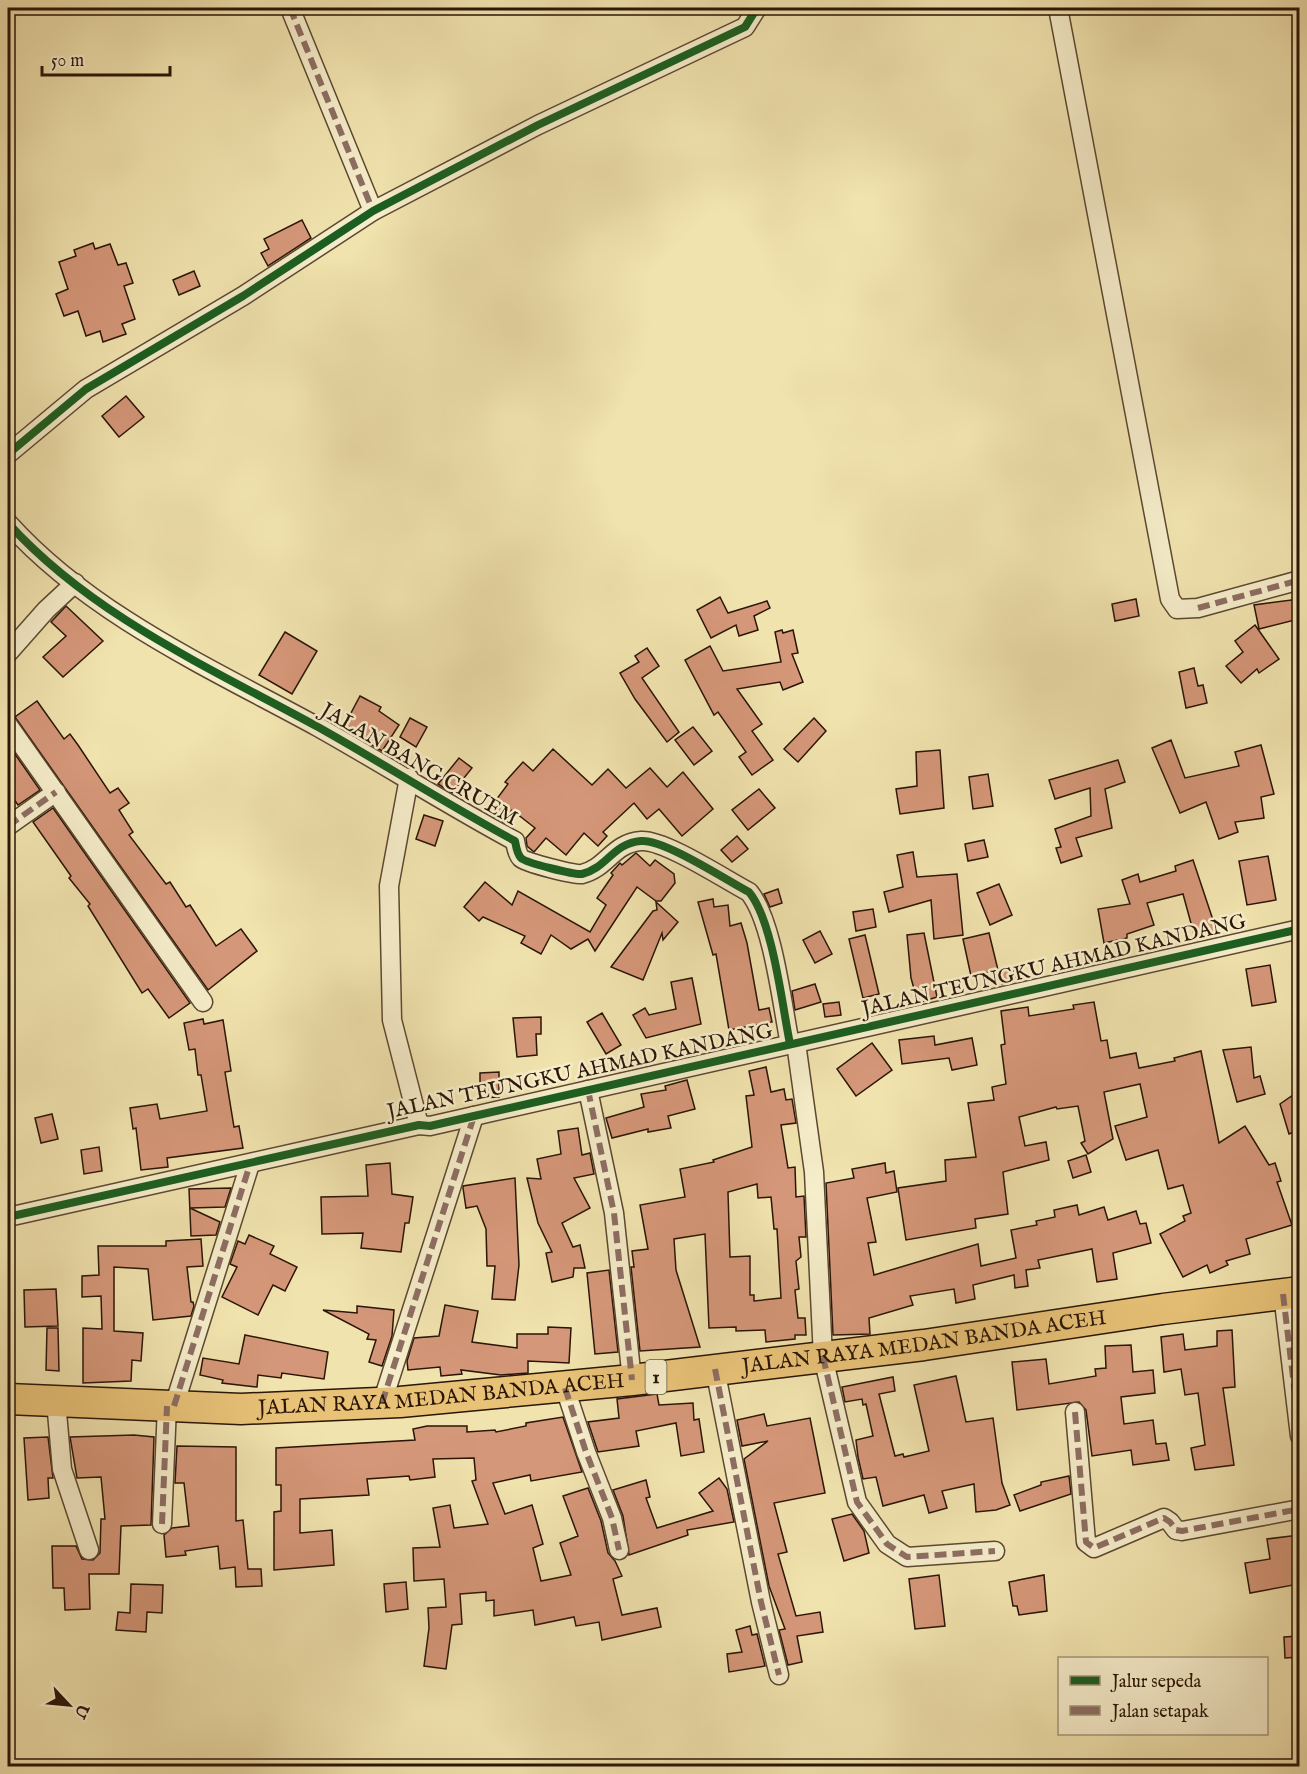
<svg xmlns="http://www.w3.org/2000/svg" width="1307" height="1774" font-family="'IM FELL English',serif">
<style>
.building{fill:#d59779;stroke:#2a1507;stroke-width:1.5;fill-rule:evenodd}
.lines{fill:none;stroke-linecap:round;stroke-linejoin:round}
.minor-casing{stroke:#5c4831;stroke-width:21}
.trunk-casing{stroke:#2a1507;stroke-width:33}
.minor{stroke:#f6edca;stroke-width:18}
.trunk{stroke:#e8c277;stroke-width:30}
.quiet{stroke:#8d6e63;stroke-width:6;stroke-dasharray:12 6;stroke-linecap:butt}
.cycleway-casing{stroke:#f6edca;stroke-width:11}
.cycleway{stroke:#1b5e20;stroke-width:8}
.labels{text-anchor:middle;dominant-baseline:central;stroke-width:5;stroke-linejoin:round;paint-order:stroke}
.shield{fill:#f6edca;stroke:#675642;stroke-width:1.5}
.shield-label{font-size:20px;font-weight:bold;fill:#2a1507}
.street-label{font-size:21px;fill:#2a1507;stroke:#f6edca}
</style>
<rect width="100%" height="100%" fill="#f1e3ae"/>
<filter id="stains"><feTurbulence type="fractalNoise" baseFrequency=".00333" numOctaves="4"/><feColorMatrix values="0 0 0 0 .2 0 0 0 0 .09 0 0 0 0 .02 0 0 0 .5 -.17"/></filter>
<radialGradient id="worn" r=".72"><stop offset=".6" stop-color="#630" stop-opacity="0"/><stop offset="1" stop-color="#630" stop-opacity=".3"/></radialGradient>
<g class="building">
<polygon points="302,220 311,238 268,266 261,253 269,249 264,239"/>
<polygon points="93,243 95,249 110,244 118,265 126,263 133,283 124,286 135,319 122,324 126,334 103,342 100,331 86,336 78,311 64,316 56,294 68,289 59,262 76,256 74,250"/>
<polygon points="194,271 200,286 179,295 173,280"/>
<polygon points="126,396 144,417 119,437 102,416"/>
<polygon points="720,597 728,613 767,601 770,608 754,616 758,630 739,636 736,625 711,638 697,610"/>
<polygon points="1136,599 1139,616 1115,621 1112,604"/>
<polygon points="1299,599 1299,619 1259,629 1254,605"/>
<polygon points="66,606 103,641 63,677 43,657 66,636 51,622"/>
<polygon points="1255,625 1279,659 1259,673 1257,669 1241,683 1226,666 1243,652 1235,641"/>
<polygon points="782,630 783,633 793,630 798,653 792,654 803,682 783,690 780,682 737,689 762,724 752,731 773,760 752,775 739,757 746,752 718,712 714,715 685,660 710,646 723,671 781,662 775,632"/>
<polygon points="285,632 317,651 292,694 259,675"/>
<polygon points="647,648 659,666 642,678 679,732 667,742 635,699 620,673 639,662 635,656"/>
<polygon points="1194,668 1198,686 1203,685 1207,703 1186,708 1179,672"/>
<polygon points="360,696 381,707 379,711 399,725 382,751 343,728"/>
<polygon points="37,701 64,739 70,734 78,745 110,793 118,788 129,803 119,810 133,832 129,835 166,884 170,882 186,907 190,905 216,946 241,929 257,951 208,990 15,717"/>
<polygon points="410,718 427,727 416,747 400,737"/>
<polygon points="814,718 826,731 798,762 784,749"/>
<polygon points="693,727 712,751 694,765 675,740"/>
<polygon points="1171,740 1185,778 1239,766 1235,752 1261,745 1274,794 1261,797 1264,818 1235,822 1238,832 1219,839 1206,802 1180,813 1152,748"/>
<polygon points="8,744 40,790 18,805 8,791"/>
<polygon points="553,749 592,785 608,769 626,788 650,768 667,787 683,772 713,809 682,836 659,809 647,819 634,803 603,832 607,836 598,846 584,833 566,855 546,838 534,852 527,846 526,838 535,828 512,810 503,822 487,812 508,784 505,782 523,762 533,771"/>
<polygon points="940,750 944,808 900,814 896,789 917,786 916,752"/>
<polygon points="459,758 472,768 452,793 438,784"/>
<polygon points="1118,760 1125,782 1105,789 1112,828 1076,838 1082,856 1061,863 1056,848 1061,847 1055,829 1091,816 1090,788 1055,799 1049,780"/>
<polygon points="988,774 993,806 973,809 969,777"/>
<polygon points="759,789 775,808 748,830 732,810"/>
<polygon points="53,808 190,1003 169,1018 148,989 142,993 88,906 90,904 69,878 71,876 33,822"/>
<polygon points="424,815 443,821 435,846 416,839"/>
<polygon points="737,836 748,849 732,862 721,850"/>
<polygon points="984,840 988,857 968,861 965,844"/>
<polygon points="913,852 917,877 957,874 963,935 934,939 931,900 889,912 884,892 903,887 897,855"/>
<polygon points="636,853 650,866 655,860 674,874 675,883 661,901 656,901 637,887 595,951 588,939 571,949 551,935 541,954 521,943 525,936 483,917 479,921 464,907 485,882 512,905 518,891 590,932 606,905 597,898 613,875 611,873 620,863 622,865"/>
<polygon points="1268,856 1276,900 1247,905 1239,861"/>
<polygon points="1193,860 1217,932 1195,938 1183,894 1147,903 1154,925 1127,934 1127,938 1104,943 1098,909 1130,904 1122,880 1138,874 1140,882 1176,871 1175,866"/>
<polygon points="999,884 1012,915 990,925 977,893"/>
<polygon points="778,889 782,903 770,907 764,894"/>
<polygon points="713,899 714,907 728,905 730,926 741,923 747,943 759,1010 769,1008 772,1022 729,1030 716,954 713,955 698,902"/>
<polygon points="656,902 678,922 663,940 662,933 643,980 611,967 653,911 657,910"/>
<polygon points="873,909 876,927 856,931 853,912"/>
<polygon points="820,931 832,954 815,963 803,940"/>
<polygon points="924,933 937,997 918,1003 911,978 907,935"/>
<polygon points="989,933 998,970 971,976 963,939"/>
<polygon points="865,935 879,994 863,998 849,939"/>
<polygon points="1270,965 1276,1002 1252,1006 1246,969"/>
<polygon points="1012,967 1016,980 1002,984 998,971"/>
<polygon points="692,978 701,1024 646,1038 633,1015 645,1008 649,1015 676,1009 671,982"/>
<polygon points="815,984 821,1002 795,1010 792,991"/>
<polygon points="839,1002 841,1015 825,1017 823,1004"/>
<polygon points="1094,1002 1101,1041 1107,1040 1110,1058 1136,1053 1139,1068 1175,1061 1174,1058 1201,1051 1219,1143 1245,1126 1269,1165 1275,1163 1281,1181 1277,1182 1292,1225 1246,1239 1250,1254 1226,1261 1228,1265 1210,1273 1207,1265 1183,1277 1160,1234 1185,1221 1183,1216 1191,1213 1183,1185 1168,1189 1158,1150 1126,1160 1115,1126 1147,1117 1140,1084 1104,1092 1113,1139 1088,1154 1081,1143 1085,1141 1078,1106 1057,1109 1056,1107 1019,1117 1025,1146 1046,1142 1049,1160 1003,1172 1008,1214 975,1219 976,1228 906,1240 898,1188 946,1181 945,1160 976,1157 968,1103 994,1100 992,1087 1006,1084 1001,1045 1005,1044 1001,1011 1028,1007 1029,1016 1074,1009 1073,1005"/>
<polygon points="602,1013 621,1045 606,1054 587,1022"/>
<polygon points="541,1017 541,1034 536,1034 537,1055 517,1057 513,1018"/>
<polygon points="203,1019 204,1024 223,1020 231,1071 225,1072 234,1127 239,1126 243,1148 167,1158 168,1167 141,1170 136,1128 133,1129 130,1108 157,1104 160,1119 207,1111 201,1075 198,1075 195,1049 189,1050 184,1023"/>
<polygon points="934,1036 935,1045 972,1038 977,1065 952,1070 949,1058 902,1064 899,1040"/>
<polygon points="872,1043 892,1070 856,1096 837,1069"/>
<polygon points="1251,1047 1254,1078 1260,1076 1265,1094 1237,1102 1223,1050"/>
<path d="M766 1067 771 1092 784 1089 786 1100 792 1099 796 1123 781 1125 788 1168 795 1167 796 1197 804 1196 806 1237H799L801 1257 796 1261 799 1289 795 1290 798 1318H805L806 1335H795V1339L766 1342 765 1330 736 1331V1327L709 1328 705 1234 674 1239 676 1270 700 1347 640 1351 631 1267H634L632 1251 648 1249 640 1205 685 1197 680 1169 714 1162 713 1160 752 1147 746 1096 754 1095 749 1071ZM757 1184 758 1198 771 1197 774 1229H777L781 1298 754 1301V1295H750V1256L730 1257 728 1192Z"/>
<polygon points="499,1072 499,1097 480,1098 480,1073"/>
<polygon points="687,1080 695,1109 668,1116 671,1128 648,1132 648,1129 612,1138 606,1118 644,1107 641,1094 666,1090 665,1086"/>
<polygon points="1299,1091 1299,1130 1289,1134 1280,1104"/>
<polygon points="52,1114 58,1139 41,1143 35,1118"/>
<polygon points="578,1128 582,1155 590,1153 594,1174 574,1178 590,1208 562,1223 573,1247 580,1245 585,1268 574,1268 573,1277 552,1282 546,1253 552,1252 538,1223 527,1178 541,1179 537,1159 561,1154 558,1131"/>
<polygon points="99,1147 102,1171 84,1174 81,1150"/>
<polygon points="1086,1155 1091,1172 1073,1178 1068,1161"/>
<polygon points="390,1163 392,1194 413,1197 409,1223 405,1223 401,1252 361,1248 363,1233 322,1234 321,1197 368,1196 366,1165"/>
<polygon points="885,1163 886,1173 894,1171 897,1192 867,1198 876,1242 868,1243 874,1275 978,1244 981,1266 1016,1258 1011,1230 1037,1225 1036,1221 1055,1217 1054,1210 1077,1205 1079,1215 1104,1207 1108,1220 1136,1211 1140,1224 1146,1223 1151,1243 1113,1253 1117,1279 1097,1282 1092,1249 1038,1260 1040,1268 1026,1270 1028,1286 1015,1288 1014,1275 973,1285 975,1299 956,1303 954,1289 910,1296 913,1305 869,1318 870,1334 833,1335 826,1183 854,1178 852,1169"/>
<polygon points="515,1178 519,1265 515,1300 492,1299 495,1266 487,1266 486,1229 477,1206 466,1208 463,1188 463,1186"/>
<polygon points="231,1188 225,1207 190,1208 220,1222 216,1235 191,1236 189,1189"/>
<polygon points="249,1235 274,1246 270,1254 297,1267 285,1291 273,1285 258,1315 222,1297 237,1267 230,1264 238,1241 245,1244"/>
<polygon points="201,1239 203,1266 187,1267 191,1302 193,1302 194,1306 191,1316 153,1320 148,1269 114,1267 114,1331 143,1333 141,1361 132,1360 131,1381 83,1383 83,1328 102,1329 101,1296 82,1297 82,1276 99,1275 98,1246 166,1246 166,1241"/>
<polygon points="609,1270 618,1352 595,1354 587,1273"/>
<polygon points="56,1289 58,1326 25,1327 24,1290"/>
<polygon points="445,1305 478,1311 472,1342 517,1348 517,1334 548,1334 548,1327 571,1328 569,1363 528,1361 528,1373 501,1375 461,1370 462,1374 441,1376 440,1367 408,1370 407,1361 414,1338 439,1336"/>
<polygon points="357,1306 394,1310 392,1336 382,1366 369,1362 376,1340 367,1339 369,1334 323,1310 357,1313"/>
<polygon points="47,1328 58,1328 59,1371 46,1370"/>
<polygon points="1232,1330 1235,1387 1223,1388 1234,1465 1195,1470 1191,1448 1205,1445 1198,1393 1185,1395 1181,1369 1164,1372 1161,1337 1183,1334 1185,1350 1217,1346 1217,1331"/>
<polygon points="245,1335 328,1352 324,1379 282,1373 281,1378 258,1375 257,1387 222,1383 223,1380 200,1375 203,1358 239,1364"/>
<polygon points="1131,1345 1133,1372 1153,1370 1155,1393 1121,1397 1124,1424 1153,1420 1156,1444 1166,1443 1169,1460 1133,1465 1131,1450 1092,1456 1086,1410 1079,1402 1017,1410 1012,1362 1046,1359 1049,1384 1096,1376 1095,1369 1106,1368 1105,1346"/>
<polygon points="956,1376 966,1422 993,1418 1002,1483 1010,1505 996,1510 976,1512 974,1484 942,1491 947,1508 929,1513 924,1495 883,1506 876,1477 863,1479 858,1457 856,1440 873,1436 866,1404 863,1405 862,1399 845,1402 842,1387 893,1377 895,1391 879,1394 895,1456 903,1454 904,1457 929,1451 914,1385"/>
<polygon points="657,1394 659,1405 693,1403 694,1420 699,1419 704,1452 681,1456 676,1423 636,1431 639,1446 598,1452 588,1422 619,1418 617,1399"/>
<polygon points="764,1414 767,1426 810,1418 825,1493 774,1503 787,1552 778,1554 796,1616 820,1612 823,1632 797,1636 802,1662 788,1665 779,1630 785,1629 769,1586 744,1459 768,1441 742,1446 737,1420"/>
<polygon points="563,1417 582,1472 531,1481 530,1475 493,1483 505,1514 532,1505 543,1544 533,1548 541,1581 571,1575 560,1543 578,1536 563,1496 588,1488 601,1521 608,1553 615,1561 622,1576 613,1579 622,1615 657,1608 661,1627 602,1640 599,1622 576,1626 574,1617 535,1625 533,1610 494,1616 494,1600 486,1601 486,1592 460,1594 462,1624 452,1625 446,1669 424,1666 429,1628 428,1608 446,1607 444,1579 414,1581 413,1548 440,1547 433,1508 450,1505 454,1528 488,1524 472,1481 476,1480 474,1458 433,1459 435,1477 410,1480 409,1476 367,1479 369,1495 300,1499 300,1533 332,1530 334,1565 274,1570 274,1512 281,1511 281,1485 276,1485 276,1448 415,1440 413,1429 427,1426 467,1426 467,1432 495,1430 496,1432 526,1426 526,1423"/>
<polygon points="134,1435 154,1437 151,1525 121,1526 119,1574 89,1574 90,1609 65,1610 64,1588 53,1588 52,1546 76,1546 82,1559 93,1560 100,1553 101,1519 105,1519 101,1477 77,1478 70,1437"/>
<polygon points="48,1437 53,1478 48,1478 49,1498 28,1500 24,1438"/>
<polygon points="177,1446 236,1447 236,1521 243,1520 248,1569 261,1569 262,1586 236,1587 235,1567 220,1569 218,1546 185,1551 186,1555 166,1557 164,1535 172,1528 189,1526 184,1483 175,1483"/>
<polygon points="1069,1476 1071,1494 1020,1511 1014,1495 1041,1485 1041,1482"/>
<polygon points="719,1478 727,1489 734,1522 687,1530 688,1535 629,1555 623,1516 613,1490 646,1480 650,1497 646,1498 657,1528 713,1511 699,1493"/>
<polygon points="852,1514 864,1531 869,1553 844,1561 832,1519"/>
<polygon points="1299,1535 1299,1584 1250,1593 1245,1563 1270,1559 1267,1539"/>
<polygon points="939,1575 945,1626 915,1629 909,1579"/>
<polygon points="1044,1575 1047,1611 1019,1615 1017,1606 1013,1606 1009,1582"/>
<polygon points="406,1582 408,1609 386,1612 384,1584"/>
<polygon points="131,1584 163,1585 162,1613 147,1612 146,1632 116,1630 118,1612 130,1613"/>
<polygon points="750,1626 752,1635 757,1634 765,1666 729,1672 727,1654 742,1652 736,1630"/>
<polygon points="1299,1636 1299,1657 1285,1658 1284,1637"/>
</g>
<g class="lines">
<g class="minor-casing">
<g id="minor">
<polyline points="290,8 373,211"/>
<polyline points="1058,8 1170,599 1177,609 1198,608 1300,580"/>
<polyline points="8,454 86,389 243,296 373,211 538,125 745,27 757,8"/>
<path d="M8 523C91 615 210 668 318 727 384 764 448 805 515 841 516 846 517 854 521 858 526 863 575 875 582 874 607 868 613 843 641 841 664 839 726 880 749 892 773 921 782 1005 790 1044"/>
<polyline points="8,653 46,610 75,583"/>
<polyline points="8,725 203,1002"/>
<polyline points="409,778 389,886 392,1020 419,1125"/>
<polyline points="8,826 56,792"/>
<polyline points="796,1043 814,1172 823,1357 857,1502 887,1544 907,1557 995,1551"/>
<polyline points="588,1090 614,1213 632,1380"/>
<polyline points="8,1217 419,1125 430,1126 474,1116 1300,929"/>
<polyline points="1283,1294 1300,1436"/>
<polyline points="715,1369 761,1602 779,1675"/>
<polyline points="565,1388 586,1452 612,1518 619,1550"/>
<polyline points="56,1401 62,1469 89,1550"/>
<polyline points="382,1403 474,1116"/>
<polyline points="174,1406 250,1164"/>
<polyline points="1075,1412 1086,1542 1094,1548 1164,1518 1170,1522 1176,1530 1182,1531 1300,1509"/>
<polyline points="162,1524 167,1406"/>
</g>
</g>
<g class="trunk-casing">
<g id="trunk">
<path id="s1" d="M8 1399 241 1409 400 1402 632 1380 924 1345 1163 1309 1300 1292"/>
</g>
</g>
<use href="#minor" class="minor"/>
<use href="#trunk" class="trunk"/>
<g class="quiet">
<polyline points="290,8 373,211"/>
<polyline points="1198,608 1300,580"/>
<polyline points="8,826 56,792"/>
<polyline points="588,1090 614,1213 632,1380"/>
<polyline points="1283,1294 1300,1436"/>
<polyline points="823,1357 857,1502 887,1544 907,1557 995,1551"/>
<polyline points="715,1369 761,1602 779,1675"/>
<polyline points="565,1388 586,1452 612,1518 619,1550"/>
<polyline points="382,1403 474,1116"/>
<polyline points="174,1406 250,1164"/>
<polyline points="1075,1412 1086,1542 1094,1548 1164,1518 1170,1522 1176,1530 1182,1531 1300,1509"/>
<polyline points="162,1524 167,1406"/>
</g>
<g class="cycleway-casing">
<g id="cycleway">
<polyline points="8,454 86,389 243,296 373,211 538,125 745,27 757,8"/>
<path d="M8 523C91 615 210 668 318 727 384 764 448 805 515 841 516 846 517 854 521 858 526 863 575 875 582 874 607 868 613 843 641 841 664 839 726 880 749 892 773 921 782 1005 790 1044"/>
<polyline points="8,1217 419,1125 430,1126 474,1116 1300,929"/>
</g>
</g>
<use href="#cycleway" class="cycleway"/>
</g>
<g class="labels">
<rect class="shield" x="645.5" y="1360" width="21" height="34" rx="4.5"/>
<g class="shield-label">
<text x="656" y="1377">1</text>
</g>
<g class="street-label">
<text transform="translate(419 765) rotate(30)">JALAN BANG CRUEM</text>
<text transform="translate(1054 966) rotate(-13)">JALAN TEUNGKU AHMAD KANDANG</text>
<text transform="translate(580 1072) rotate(-12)">JALAN TEUNGKU AHMAD KANDANG</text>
<text stroke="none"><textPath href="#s1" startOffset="920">JALAN RAYA MEDAN BANDA ACEH</textPath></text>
<text stroke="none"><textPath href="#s1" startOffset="434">JALAN RAYA MEDAN BANDA ACEH</textPath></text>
</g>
</g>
<rect width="1307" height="1774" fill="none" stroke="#f1e3ae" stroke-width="30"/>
<rect x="9" y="9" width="1289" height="1756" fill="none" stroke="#2a1507" stroke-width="3"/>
<rect x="15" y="15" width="1277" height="1744" fill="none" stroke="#2a1507" stroke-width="1.5"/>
<rect x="1058" y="1657" width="210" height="78" fill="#f6edca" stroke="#a4977c" stroke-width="1.5"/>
<rect x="1070" y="1676" width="30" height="9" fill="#1b5e20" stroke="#a4977c" stroke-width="1.5"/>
<text x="1112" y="1687" font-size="18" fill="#2a1507">Jalur sepeda</text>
<rect x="1070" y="1706" width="30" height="9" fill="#8d6e63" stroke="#a4977c" stroke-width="1.5"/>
<text x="1112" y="1717" font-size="18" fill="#2a1507">Jalan setapak</text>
<g transform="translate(69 1705) rotate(116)" stroke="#f6edca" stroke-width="4.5" paint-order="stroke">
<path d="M0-4.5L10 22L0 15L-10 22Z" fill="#2a1507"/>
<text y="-9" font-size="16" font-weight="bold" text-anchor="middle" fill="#2a1507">U</text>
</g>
<path d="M42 66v9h128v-9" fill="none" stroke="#2a1507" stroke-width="3"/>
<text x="51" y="66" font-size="18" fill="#2a1507" stroke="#f6edca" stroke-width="4.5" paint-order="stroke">50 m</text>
<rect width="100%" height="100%" filter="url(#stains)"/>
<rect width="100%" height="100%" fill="url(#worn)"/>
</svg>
